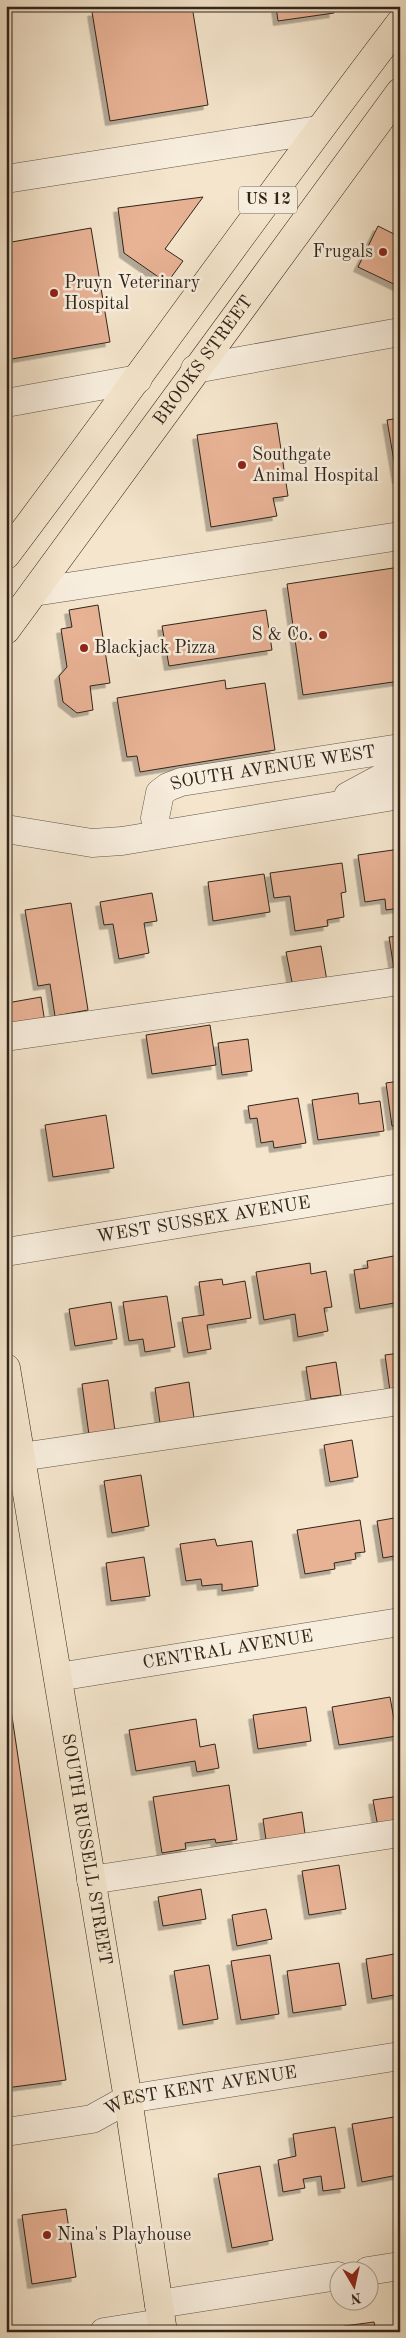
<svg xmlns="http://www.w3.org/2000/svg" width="406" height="2338" font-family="'Old Standard TT',serif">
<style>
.building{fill:#e8b295;stroke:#30251b;filter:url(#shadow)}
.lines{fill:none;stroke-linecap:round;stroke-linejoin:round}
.minor-casing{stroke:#615547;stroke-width:29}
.major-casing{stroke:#30251b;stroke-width:29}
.highway-casing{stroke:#30251b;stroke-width:29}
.minor{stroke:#f8eede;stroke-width:28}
.major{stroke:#f4e5cc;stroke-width:28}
.highway{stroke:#f4e5cc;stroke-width:28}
.poi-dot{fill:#8f2418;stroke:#f8eede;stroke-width:2}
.labels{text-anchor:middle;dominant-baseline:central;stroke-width:5;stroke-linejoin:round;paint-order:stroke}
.shield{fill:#f8eede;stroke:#6c6156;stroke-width:1}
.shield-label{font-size:16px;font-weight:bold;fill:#30251b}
.poi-label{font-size:18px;fill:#30251b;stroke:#f8eede;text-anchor:start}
.street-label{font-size:18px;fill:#30251b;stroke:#f8eede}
</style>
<defs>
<filter id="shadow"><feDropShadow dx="-4.5" dy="4.5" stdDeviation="0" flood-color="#0004"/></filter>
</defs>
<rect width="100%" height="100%" fill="#f4e5cc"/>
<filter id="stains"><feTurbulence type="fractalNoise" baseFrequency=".004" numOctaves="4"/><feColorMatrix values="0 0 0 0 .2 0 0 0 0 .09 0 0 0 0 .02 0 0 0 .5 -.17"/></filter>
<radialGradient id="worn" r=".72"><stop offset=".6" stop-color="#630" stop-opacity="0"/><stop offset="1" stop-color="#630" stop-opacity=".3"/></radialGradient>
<g class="building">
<polygon points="126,6 192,6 208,105 110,121 92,12"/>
<polygon points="276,6 333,6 334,13 278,21"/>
<polygon points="203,197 165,249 183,261 167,283 124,253 118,208"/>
<polygon points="378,226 400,237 400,287 358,267"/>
<polygon points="91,228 110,342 6,360 6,243"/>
<polygon points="400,418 400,478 397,479 387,420"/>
<polygon points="277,423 288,496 273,498 277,516 211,527 197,435"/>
<polygon points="400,567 400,681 303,695 287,584"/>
<polygon points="98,605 110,683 90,686 93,710 77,713 63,702 59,676 67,667 61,629 72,627 69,610"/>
<polygon points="266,610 272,650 169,666 162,626"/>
<polygon points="225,680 226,689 265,683 275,750 140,772 137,756 127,757 117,698"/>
<polygon points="400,849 400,908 386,910 385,899 365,902 358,855"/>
<polygon points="342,863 346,892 341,893 344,917 327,920 328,926 295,931 290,896 274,898 270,873"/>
<polygon points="264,874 270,912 213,921 208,882"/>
<polygon points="152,893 157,921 144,923 149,953 119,959 113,924 104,925 100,902"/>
<polygon points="71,903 88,1010 55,1016 50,984 38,986 25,910"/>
<polygon points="400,936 400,968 394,969 389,937"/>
<polygon points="321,946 327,981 293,987 286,952"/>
<polygon points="41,997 45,1023 11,1028 7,1003"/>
<polygon points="210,1025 216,1065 152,1074 146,1035"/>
<polygon points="248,1039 252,1071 222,1075 218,1043"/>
<polygon points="400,1081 400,1124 392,1126 386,1083"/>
<polygon points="358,1093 359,1104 380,1101 384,1131 318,1140 312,1100"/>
<polygon points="298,1098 306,1143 274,1148 273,1141 261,1143 257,1118 250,1119 248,1106"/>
<polygon points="106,1115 114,1168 53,1177 45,1125"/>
<polygon points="399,1255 400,1302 360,1309 354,1270 368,1268 367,1261"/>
<polygon points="310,1263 311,1274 326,1271 332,1307 324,1308 328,1331 298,1337 295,1314 264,1320 256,1272"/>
<polygon points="222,1279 223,1285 245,1281 251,1318 207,1325 211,1349 188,1353 182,1318 204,1315 199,1282"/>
<polygon points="167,1296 175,1347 145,1352 143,1339 129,1341 123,1302"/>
<polygon points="111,1302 117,1339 75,1346 69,1309"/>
<polygon points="400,1353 400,1390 390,1391 385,1355"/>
<polygon points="336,1362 341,1395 311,1399 306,1367"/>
<polygon points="108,1380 115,1431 89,1435 82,1384"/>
<polygon points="189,1382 194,1418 160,1423 155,1388"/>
<polygon points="352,1440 358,1477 330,1482 324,1445"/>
<polygon points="141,1475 149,1526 112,1533 104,1481"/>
<polygon points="400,1517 400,1555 383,1558 377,1521"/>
<polygon points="360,1520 365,1552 355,1553 356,1559 334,1563 335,1569 305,1574 297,1530"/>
<polygon points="215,1539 217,1546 252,1541 258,1586 222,1591 222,1584 202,1586 201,1579 186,1581 180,1544"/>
<polygon points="144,1557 150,1596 111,1601 106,1563"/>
<polygon points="6,1676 66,2080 6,2088"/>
<polygon points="390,1697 397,1736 339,1745 332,1707"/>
<polygon points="306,1707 311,1741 258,1749 253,1715"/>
<polygon points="196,1719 200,1747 215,1744 219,1768 197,1772 195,1761 136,1771 129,1730"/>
<polygon points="229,1785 237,1840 216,1843 215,1839 185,1843 186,1849 162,1853 153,1797"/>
<polygon points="400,1796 400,1823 378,1827 373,1800"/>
<polygon points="302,1812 306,1841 267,1847 263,1819"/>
<polygon points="339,1865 346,1909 309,1915 302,1871"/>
<polygon points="201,1889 206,1919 163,1926 158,1897"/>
<polygon points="266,1909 272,1939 237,1946 232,1915"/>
<polygon points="400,1953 400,1994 372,1999 366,1959"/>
<polygon points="270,1955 279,2014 241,2020 231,1961"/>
<polygon points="339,1963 346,2005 293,2013 287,1971"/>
<polygon points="209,1965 218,2019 183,2025 174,1971"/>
<polygon points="400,2116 400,2165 396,2166 398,2175 362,2182 352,2124"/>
<polygon points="335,2127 345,2188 323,2191 321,2176 303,2179 305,2188 283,2192 278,2160 296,2156 293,2134"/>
<polygon points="260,2166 273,2240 232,2248 218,2174"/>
<polygon points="66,2209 76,2277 32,2284 22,2215"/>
<polygon points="374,2322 376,2332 345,2332 344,2326"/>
</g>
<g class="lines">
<g class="minor-casing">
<g id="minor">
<polyline points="6,179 318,130"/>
<polyline points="195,369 400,332"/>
<polyline points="6,403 138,379"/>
<polyline points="34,592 400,536"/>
<polyline points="348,796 387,775 400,773"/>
<polyline points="6,829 92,843 122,841 400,795"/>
<path id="s1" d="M159 833 155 818 160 793 168 787 181 782 400 748"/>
<polyline points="6,1037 400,981"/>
<path id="s2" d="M6 1252 400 1188"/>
<polyline points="21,1457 400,1401"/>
<path id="s3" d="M58 1677 400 1622"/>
<polyline points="91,1880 400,1833"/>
<path id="s4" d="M6 2132 92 2119 128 2099 400 2056"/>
<polyline points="368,2271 400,2266"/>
<polyline points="159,2304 338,2276"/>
<polyline points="104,2332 161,2323"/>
</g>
</g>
<g class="major-casing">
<g id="major">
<path id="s5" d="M6 1368 128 2099 163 2332"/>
</g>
</g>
<g class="highway-casing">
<g id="highway">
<path d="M6 555C139 379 266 198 400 23"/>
<path id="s6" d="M6 630 400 92"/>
</g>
</g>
<use href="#minor" class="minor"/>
<use href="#major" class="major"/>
<use href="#highway" class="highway"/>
</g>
<g class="poi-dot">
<circle cx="383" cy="252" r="5"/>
<circle cx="54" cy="293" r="5"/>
<circle cx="242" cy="465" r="5"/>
<circle cx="323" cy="635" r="5"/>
<circle cx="84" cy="648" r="5"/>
<circle cx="47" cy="2235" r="5"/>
</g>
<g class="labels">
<rect class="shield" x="239" y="186.5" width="58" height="27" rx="4"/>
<g class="shield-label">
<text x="268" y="200">US 12</text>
</g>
<g class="poi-label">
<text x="373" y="252" text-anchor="end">Frugals</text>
<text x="64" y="283">Pruyn Veterinary<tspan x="64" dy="21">Hospital</tspan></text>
<text x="252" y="455">Southgate<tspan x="252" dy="21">Animal Hospital</tspan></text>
<text x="313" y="635" text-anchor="end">S &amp; Co.</text>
<text x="94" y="648">Blackjack Pizza</text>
<text x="57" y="2235">Nina's Playhouse</text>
</g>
<g class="street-label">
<text stroke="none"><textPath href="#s6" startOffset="334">BROOKS STREET</textPath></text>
<text stroke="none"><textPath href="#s1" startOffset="158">SOUTH AVENUE WEST</textPath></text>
<text stroke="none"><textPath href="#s2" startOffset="200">WEST SUSSEX AVENUE</textPath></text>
<text stroke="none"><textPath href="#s3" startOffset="172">CENTRAL AVENUE</textPath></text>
<text stroke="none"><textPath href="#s5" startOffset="488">SOUTH RUSSELL STREET</textPath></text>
<text stroke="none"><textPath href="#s4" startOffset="201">WEST KENT AVENUE</textPath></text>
</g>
</g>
<rect width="406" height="2338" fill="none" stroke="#f4e5cc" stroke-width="25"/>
<rect x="8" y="8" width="391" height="2323" fill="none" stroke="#30251b" stroke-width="2.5"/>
<rect x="12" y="12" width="381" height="2313" fill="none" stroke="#30251b"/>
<g transform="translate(354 2286) rotate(171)"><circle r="24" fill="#f8eede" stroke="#a89e90"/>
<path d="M0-4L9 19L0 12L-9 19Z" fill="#8f2418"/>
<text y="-8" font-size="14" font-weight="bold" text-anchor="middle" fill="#30251b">N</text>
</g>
<rect width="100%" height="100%" filter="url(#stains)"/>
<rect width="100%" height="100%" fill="url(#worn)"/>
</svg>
